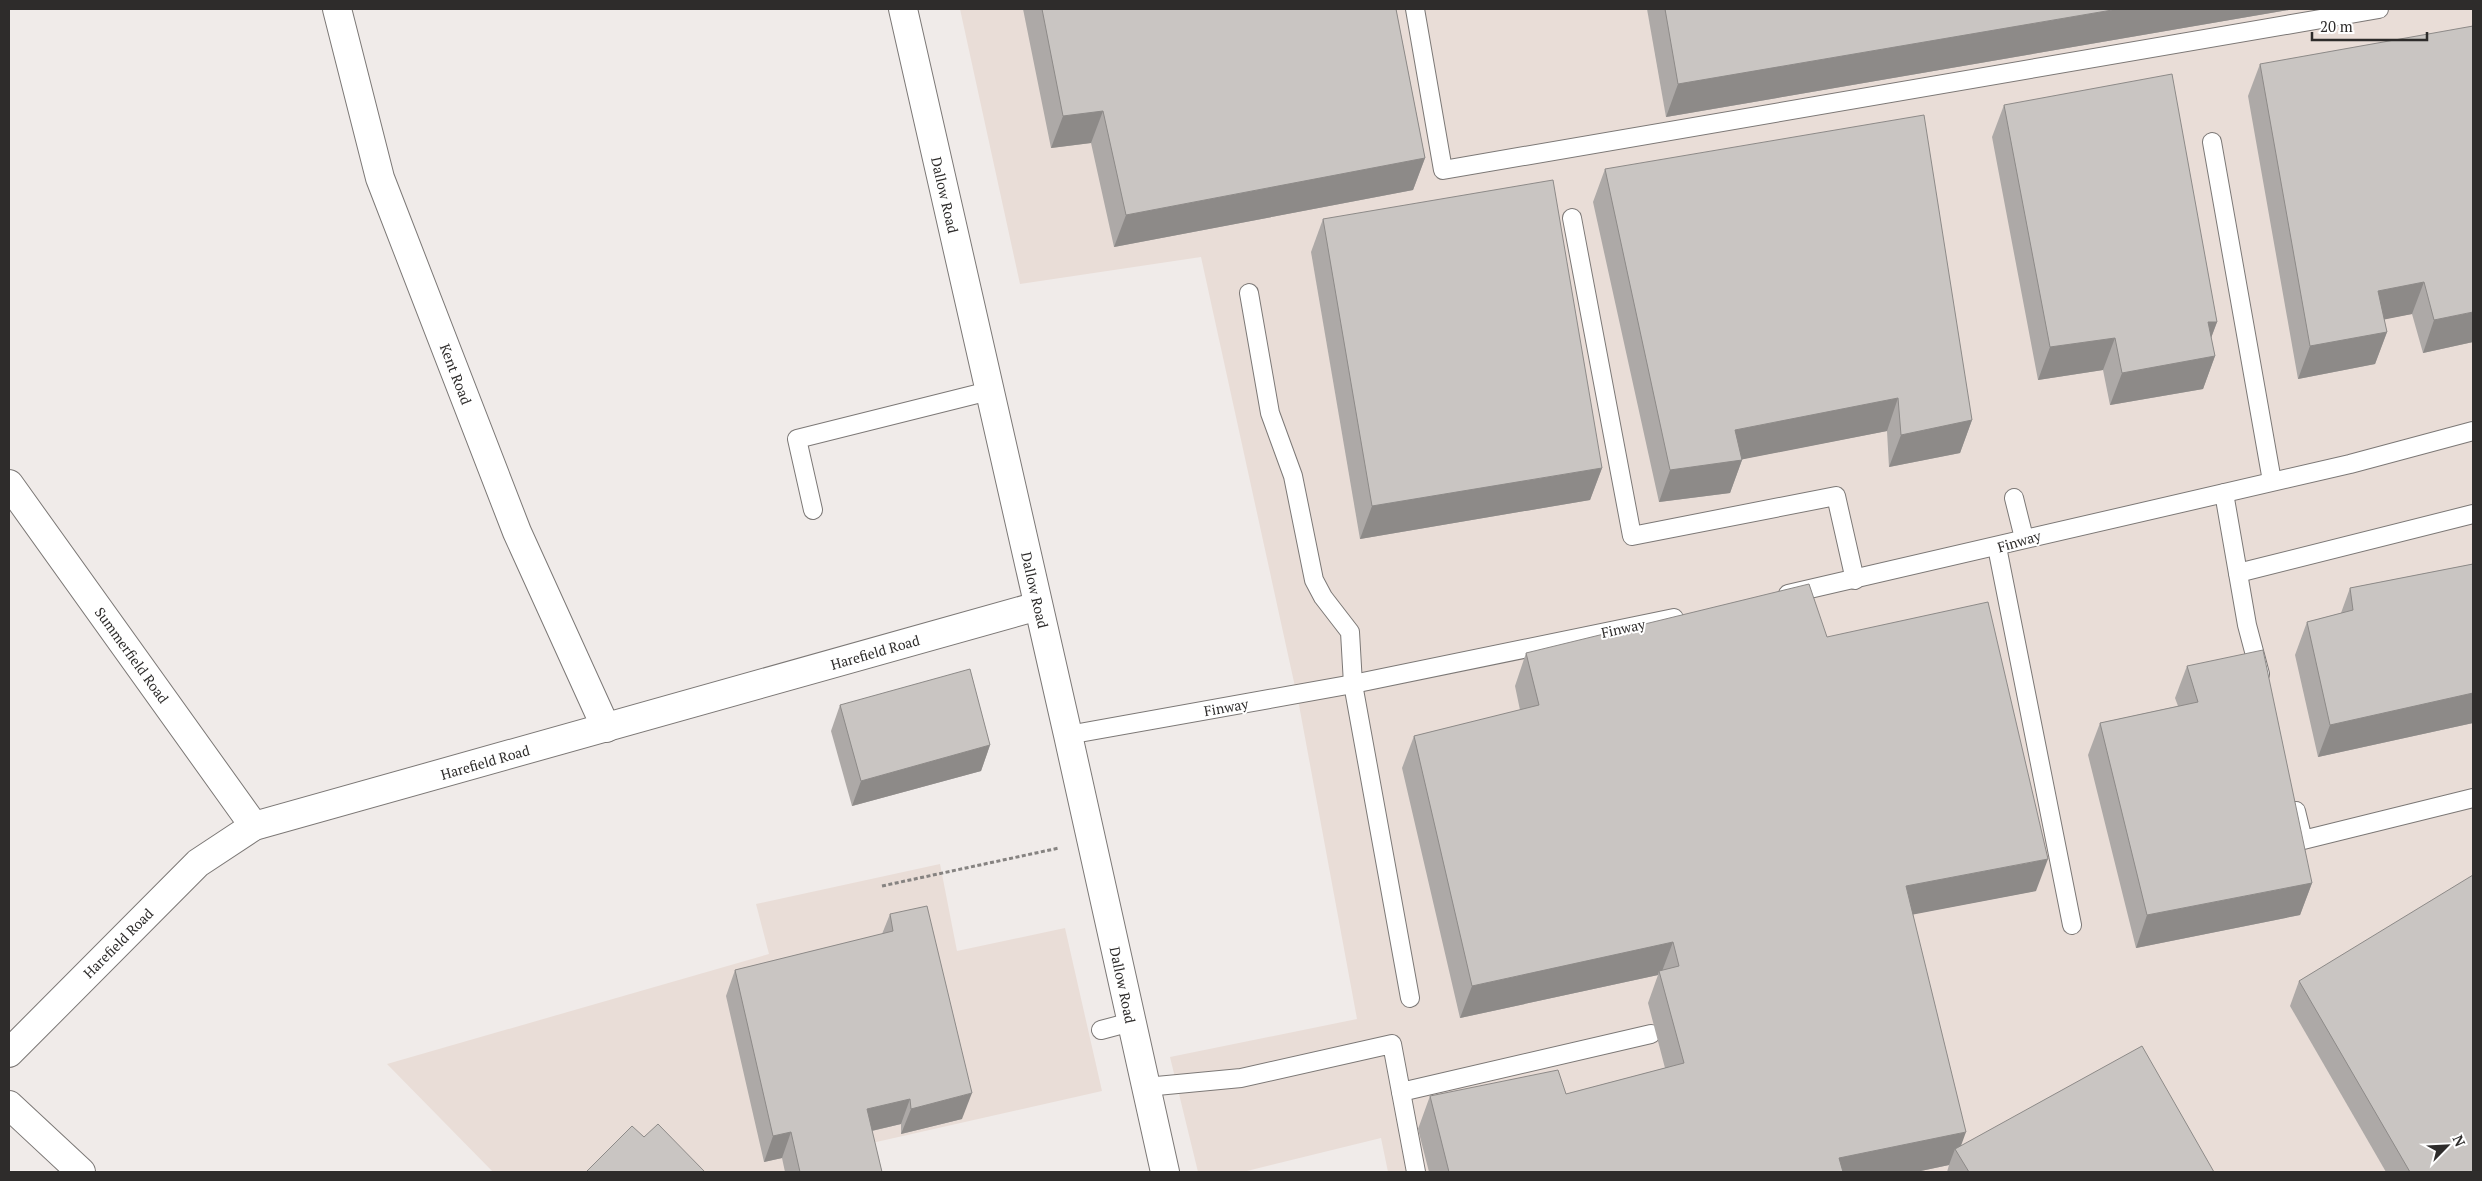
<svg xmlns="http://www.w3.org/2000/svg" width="2482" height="1181" font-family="'PT Serif',serif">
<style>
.built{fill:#e9ddd7}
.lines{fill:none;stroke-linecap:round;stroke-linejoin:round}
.service-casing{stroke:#7c7876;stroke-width:20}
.minor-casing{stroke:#7c7876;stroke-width:30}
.tertiary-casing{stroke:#7c7876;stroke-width:30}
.path{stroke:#868381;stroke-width:3;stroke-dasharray:4 2.5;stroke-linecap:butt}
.service{stroke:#fff;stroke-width:18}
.minor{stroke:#fff;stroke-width:28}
.tertiary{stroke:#fff;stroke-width:28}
.wall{fill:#ada9a7}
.shaded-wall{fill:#8d8a88}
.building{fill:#c9c5c2;stroke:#8d8a88}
.labels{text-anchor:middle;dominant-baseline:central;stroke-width:4;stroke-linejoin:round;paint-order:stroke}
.street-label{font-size:14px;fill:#2e2c2b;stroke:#fff}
</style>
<rect width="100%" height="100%" fill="#f0ebe9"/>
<g class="built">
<polygon points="960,9 2473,9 2473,1172 1388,1172 1381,1138 1243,1172 1198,1172 1170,1057 1357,1019 1299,705 1201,257 1020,284"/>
<polygon points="940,864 957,951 1065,928 1102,1091 863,1145 869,1172 493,1172 387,1064 769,954 756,904"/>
</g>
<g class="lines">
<g class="service-casing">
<g id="service">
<polyline points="1415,9 1443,170 2379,9"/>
<polyline points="2212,142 2272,481"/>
<polyline points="1572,218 1632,536 1836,496 1855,580"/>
<polyline points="1249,293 1270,413 1293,476 1314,580 1323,597 1350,632 1353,684 1410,998"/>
<polyline points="2224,493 2247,625 2260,674"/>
<polyline points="2014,498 2024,538"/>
<polyline points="813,510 797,439 989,391"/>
<polyline points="1997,547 2072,925"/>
<polyline points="2238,573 2473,514"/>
<polyline points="1788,594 2350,464 2473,431"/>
<polyline points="1068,735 1353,684 1674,618"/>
<polyline points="2296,811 2303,840 2473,798"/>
<polyline points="1101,1030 1131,1022"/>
<polyline points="1146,1087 1241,1078 1392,1044 1401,1092 1651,1034"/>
<polyline points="1401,1092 1416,1172"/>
</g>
</g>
<g class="minor-casing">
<g id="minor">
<polyline points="337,9 380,178 517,532 606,728"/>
<polyline points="9,484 254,826"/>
<polyline points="9,1053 198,863 254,826 1038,606"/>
<polyline points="9,1105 81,1172"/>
</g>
</g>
<g class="tertiary-casing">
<polyline id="tertiary" points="903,9 1068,735 1165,1172"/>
</g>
<polyline class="path" points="882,886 1059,848"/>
<use href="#service" class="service"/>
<use href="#minor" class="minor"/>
<use href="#tertiary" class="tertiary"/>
</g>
<g class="wall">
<polygon points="1023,9 1396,9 1425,158 1413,190 1114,247 1091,143 1051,148"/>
<polygon points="1647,9 2294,9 1666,117"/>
<polygon points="2260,64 2473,342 2423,353 2412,314 2384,319 2387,332 2375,364 2298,379 2248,96"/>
<polygon points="2004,105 2217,322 2211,338 2215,356 2203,389 2110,405 2103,370 2038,380 1992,137"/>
<polygon points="1605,169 1972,420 1960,453 1889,467 1887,431 1742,459 1742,460 1730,493 1659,502 1593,202"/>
<polygon points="1323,219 1602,468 1590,500 1360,539 1311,252"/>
<polygon points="2473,564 2473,723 2318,757 2295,655 2307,622 2341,613 2350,588"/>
<polygon points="1827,637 2036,891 1913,914 1961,1146 2214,1172 1947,1172 1949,1165 1916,1172 1429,1172 1418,1129 1430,1096 1566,1094 1665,1068 1648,1003 1658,975 1460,1018 1402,768 1414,736 1520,710 1515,686 1526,653"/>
<polygon points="2187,666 2312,883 2300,915 2136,948 2088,755 2100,723 2178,706 2175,698"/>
<polygon points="840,705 990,745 981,771 852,806 831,731"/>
<polygon points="890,914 962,1119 901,1134 901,1124 872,1131 882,1172 785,1172 782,1158 764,1162 726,996 735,970 882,934"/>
<polygon points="2299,981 2473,1172 2386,1172 2290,1006"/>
</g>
<g class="shaded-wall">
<polygon points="2118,9 2294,9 1666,117 1678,84"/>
<polygon points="1103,111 1091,143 1051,148 1063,116"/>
<polygon points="1425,158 1413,190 1114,247 1126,215"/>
<polygon points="2424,282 2412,314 2367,323 2378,291"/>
<polygon points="2473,312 2473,342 2423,353 2434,320"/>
<polygon points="2208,322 2217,322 2205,354"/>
<polygon points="2387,332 2375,364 2298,379 2310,346"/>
<polygon points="2115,338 2103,370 2038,380 2050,347"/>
<polygon points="2215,356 2203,389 2110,405 2122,373"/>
<polygon points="1898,398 1887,431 1724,463 1735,430"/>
<polygon points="1972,420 1960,453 1889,467 1901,435"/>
<polygon points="1742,460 1730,493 1659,502 1670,470"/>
<polygon points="1602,468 1590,500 1360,539 1372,506"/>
<polygon points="2473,693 2473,723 2318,757 2330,725"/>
<polygon points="990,745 981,771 852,806 861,781"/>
<polygon points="2048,859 2036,891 1895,918 1906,886"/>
<polygon points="2312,883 2300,915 2136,948 2147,915"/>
<polygon points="1673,942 1661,974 1659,971 1658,975 1460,1018 1472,986"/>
<polygon points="972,1093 962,1119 901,1134 911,1109"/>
<polygon points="910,1099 901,1124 858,1134 867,1109"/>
<polygon points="791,1132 782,1158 764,1162 773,1136"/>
<polygon points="1966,1132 1958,1154 1955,1149 1949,1165 1916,1172 1834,1172 1839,1158"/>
</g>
<g class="building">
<polygon points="1042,9 1396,9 1425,158 1126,215 1103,111 1063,116"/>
<polygon points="1665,9 2118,9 1678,84"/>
<polygon points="2473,26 2473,312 2434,320 2424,282 2378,291 2387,332 2310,346 2260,64"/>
<polygon points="2172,74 2217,322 2208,322 2215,356 2122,373 2115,338 2050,347 2004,105"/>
<polygon points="1924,115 1972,420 1901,435 1898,398 1735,430 1742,460 1670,470 1605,169"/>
<polygon points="1553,180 1602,468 1372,506 1323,219"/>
<polygon points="2473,564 2473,693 2330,725 2307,622 2353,610 2350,588"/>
<polygon points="1809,584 1827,637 1988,602 2048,859 1906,886 1966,1132 1839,1158 1843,1172 1449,1172 1430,1096 1558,1070 1566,1094 1684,1063 1659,971 1679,966 1673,942 1472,986 1414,736 1539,705 1526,653"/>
<polygon points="2263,650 2312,883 2147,915 2100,723 2198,702 2187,666"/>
<polygon points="970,669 990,745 861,781 840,705"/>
<polygon points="2473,875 2473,1172 2410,1172 2299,981"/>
<polygon points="927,906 972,1093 911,1109 910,1099 867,1109 882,1172 800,1172 791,1132 773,1136 735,970 893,931 890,914"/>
<polygon points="2142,1046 2214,1172 1969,1172 1955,1149"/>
<polygon points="658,1124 705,1172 586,1172 632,1126 644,1137"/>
</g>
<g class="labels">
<g class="street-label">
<text transform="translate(945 195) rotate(77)">Dallow Road</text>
<text transform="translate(456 374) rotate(69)">Kent Road</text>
<text transform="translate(2019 541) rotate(-16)">Finway</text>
<text transform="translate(1035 590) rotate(77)">Dallow Road</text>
<text transform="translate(1623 628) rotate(-12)">Finway</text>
<text transform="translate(875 652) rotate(-16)">Harefield Road</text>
<text transform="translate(132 655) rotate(54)">Summerfield Road</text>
<text transform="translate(1226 707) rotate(-10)">Finway</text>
<text transform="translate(485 762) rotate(-16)">Harefield Road</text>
<text transform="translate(118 943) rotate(-45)">Harefield Road</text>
<text transform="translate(1123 985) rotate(78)">Dallow Road</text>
</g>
</g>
<rect width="2482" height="1181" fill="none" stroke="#2e2c2b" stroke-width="20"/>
<g transform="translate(2447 1146) rotate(66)" stroke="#ffffff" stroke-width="4" paint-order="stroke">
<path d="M0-4L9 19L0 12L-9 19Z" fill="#2e2c2b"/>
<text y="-8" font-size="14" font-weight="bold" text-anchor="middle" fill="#2e2c2b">N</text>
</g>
<path d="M2312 32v8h115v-8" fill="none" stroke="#2e2c2b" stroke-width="2.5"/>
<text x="2320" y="32" font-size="15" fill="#2e2c2b" stroke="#ffffff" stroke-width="4" paint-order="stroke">20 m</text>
</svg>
